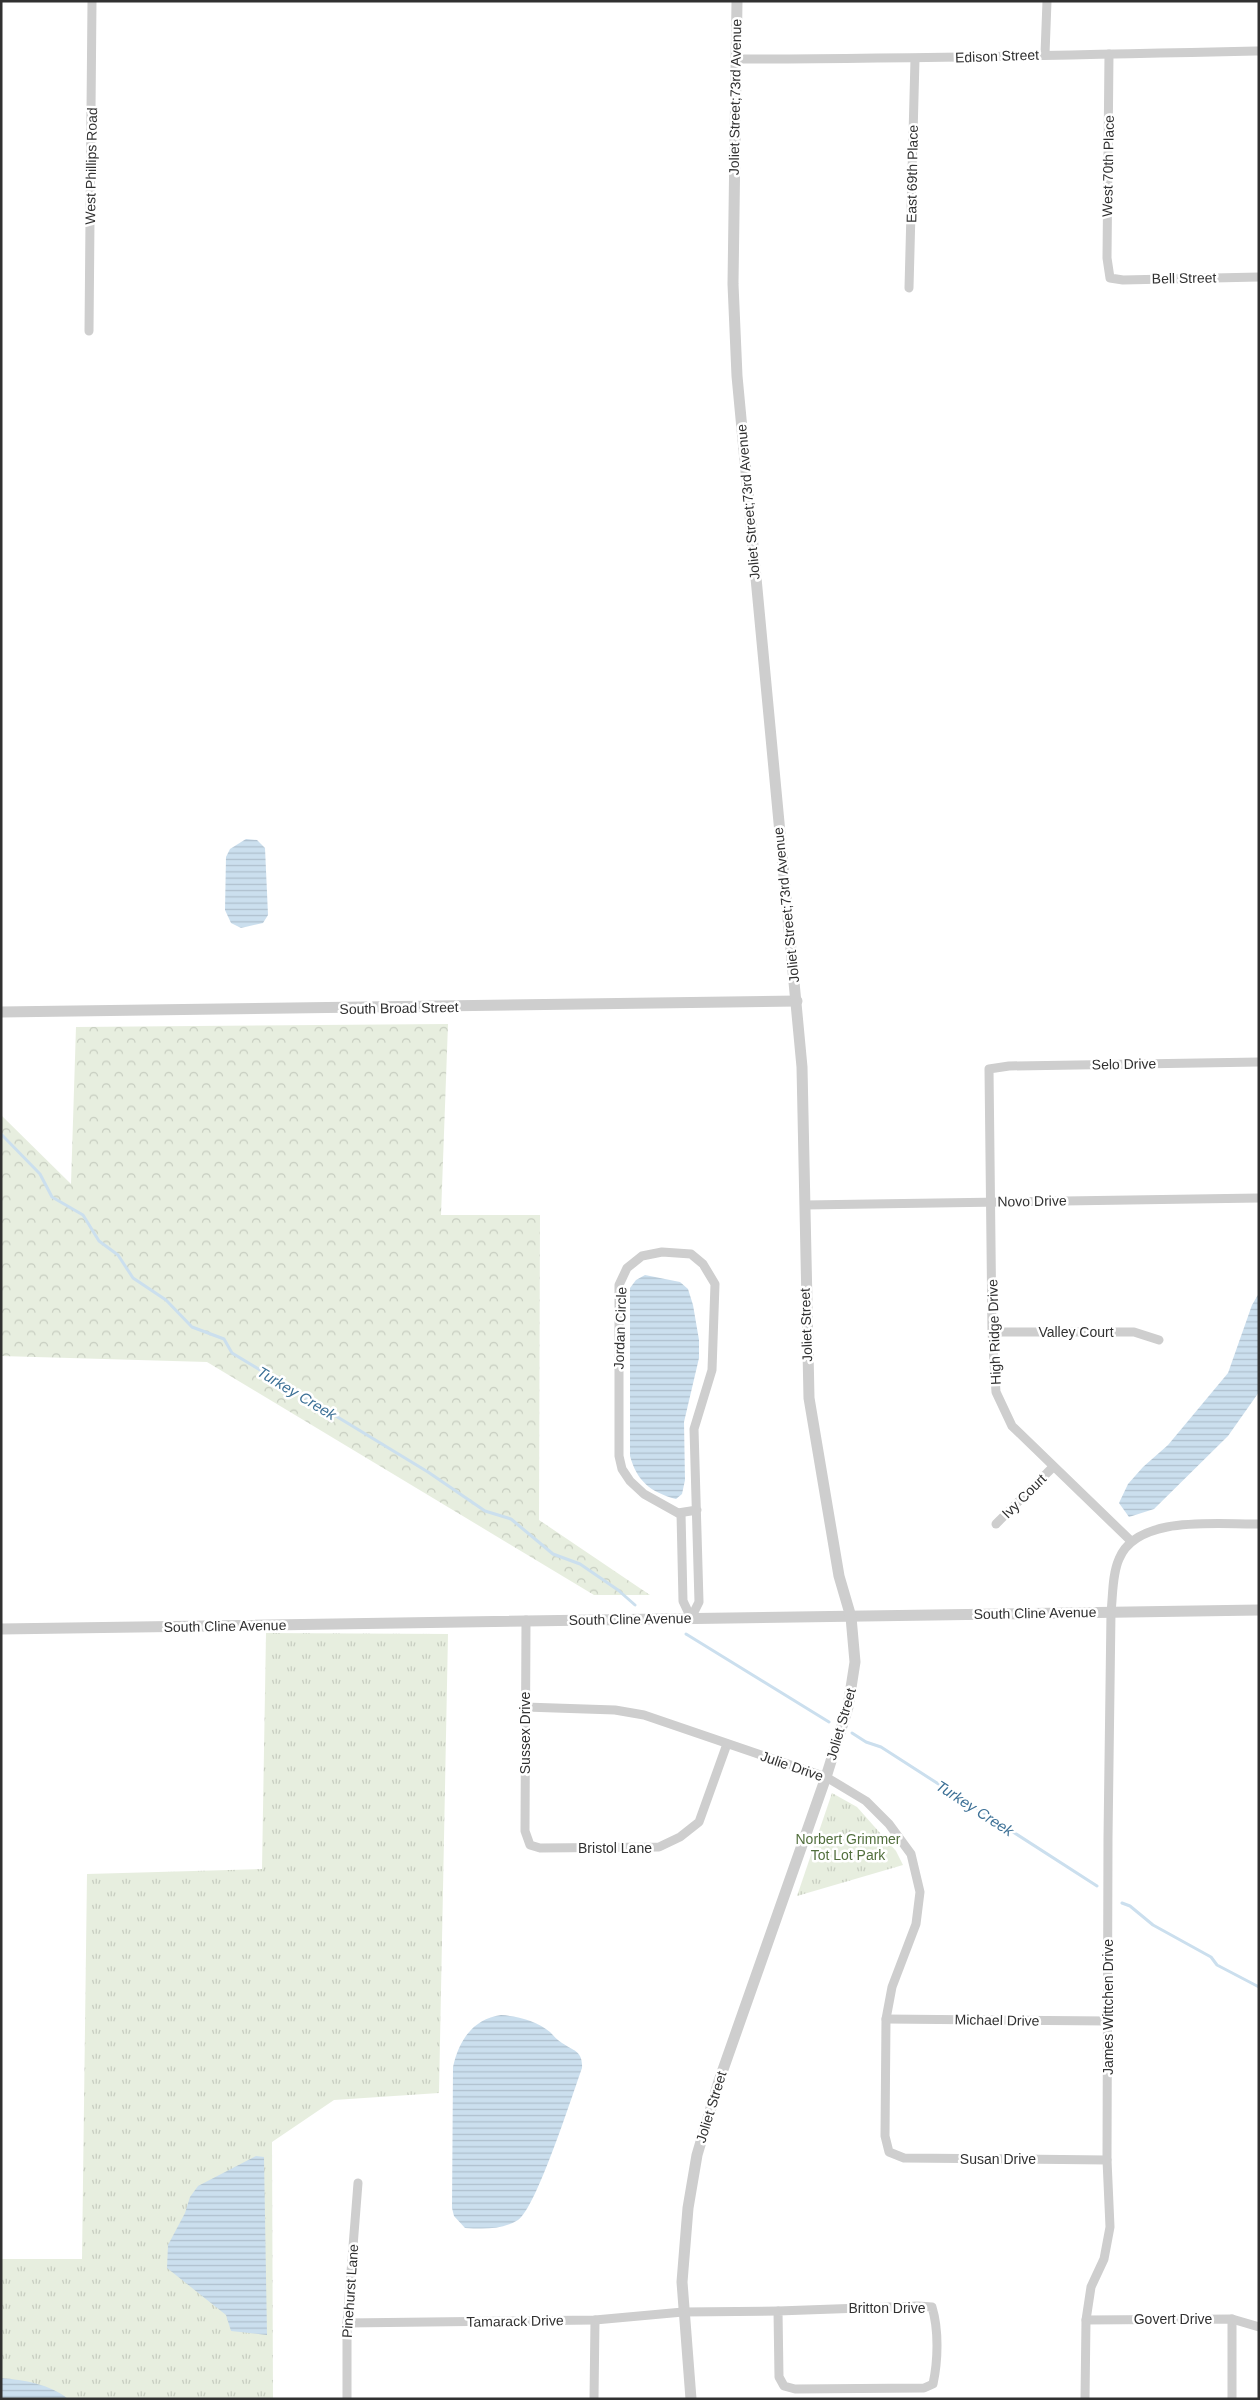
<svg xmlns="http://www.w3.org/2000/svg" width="1260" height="2400" font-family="Helvetica,sans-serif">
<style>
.grass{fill:url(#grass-tufts)}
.forest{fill:url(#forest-crowns)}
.water{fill:url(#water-rules)}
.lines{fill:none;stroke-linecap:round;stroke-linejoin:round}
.stream{stroke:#cbdfee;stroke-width:3}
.minor{stroke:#cecece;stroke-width:9}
.tertiary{stroke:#cecece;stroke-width:11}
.labels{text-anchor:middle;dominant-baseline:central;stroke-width:5;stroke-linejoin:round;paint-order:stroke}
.street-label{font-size:14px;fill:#313131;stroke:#fff}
.park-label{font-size:14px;fill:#526f3d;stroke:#fff}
.water-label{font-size:15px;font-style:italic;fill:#3c7096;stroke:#fff}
</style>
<defs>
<pattern id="grass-tufts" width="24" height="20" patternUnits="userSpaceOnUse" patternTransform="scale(1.25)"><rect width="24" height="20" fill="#e7eedf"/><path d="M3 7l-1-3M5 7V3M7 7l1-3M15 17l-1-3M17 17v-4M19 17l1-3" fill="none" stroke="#c7cdc0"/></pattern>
<pattern id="forest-crowns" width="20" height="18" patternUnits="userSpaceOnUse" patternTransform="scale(1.25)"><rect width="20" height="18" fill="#e7eedf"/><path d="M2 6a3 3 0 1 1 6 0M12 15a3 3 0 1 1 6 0" fill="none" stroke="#c7cdc0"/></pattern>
<pattern id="water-rules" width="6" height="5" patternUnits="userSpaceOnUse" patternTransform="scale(1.25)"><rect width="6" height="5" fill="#cbdfee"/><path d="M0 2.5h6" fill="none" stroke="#afc0cd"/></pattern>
</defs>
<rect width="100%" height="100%" fill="#fff"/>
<g class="grass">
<polygon points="266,1633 448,1634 439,2093 334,2100 272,2142 273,2399 1,2399 1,2259 82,2259 87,1874 262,1869"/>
<polygon points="832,1793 857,1807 896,1851 903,1865 797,1896"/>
</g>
<polygon class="forest" points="448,1024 441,1215 540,1215 539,1520 650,1595 594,1595 207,1362 1,1356 1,1115 71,1184 76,1027"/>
<g class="water">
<polygon points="246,839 257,840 265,848 268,915 263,923 241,928 231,923 225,910 226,857 230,849"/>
<path d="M645 1275 680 1282 688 1289 693 1305 699 1340V1358L684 1422 685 1480 682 1494 676 1499C650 1492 637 1481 630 1456V1288L636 1280Z"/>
<polygon points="1259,1293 1259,1392 1228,1436 1154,1509 1129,1517 1119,1503 1128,1484 1143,1467 1168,1445 1228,1373 1252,1305"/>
<path d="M501 2015C518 2016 537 2021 550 2032 554 2036 557 2040 562 2043 574 2051 583 2051 582 2068 573 2093 536 2209 518 2220 502 2230 483 2229 465 2228L454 2216 452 2208 453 2067C459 2040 473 2019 501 2015Z"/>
<polygon points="256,2156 264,2157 267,2335 231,2331 226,2315 167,2268 168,2245 185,2213 190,2197 198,2186"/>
<path d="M1 2378C24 2380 50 2384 68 2399H1Z"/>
</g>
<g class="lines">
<g class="stream">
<polyline points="1,1134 40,1174 52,1197 83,1215 99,1241 118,1255 133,1278 166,1300 192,1327 224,1339 232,1353 428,1472 485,1511 511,1519 553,1554 580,1564 618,1590 635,1605"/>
<polyline points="686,1634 829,1722"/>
<polyline points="852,1733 866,1742 881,1747 1097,1886"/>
<polyline points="1122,1903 1130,1906 1153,1925 1211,1957 1217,1965 1259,1987"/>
</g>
<g class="minor">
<polyline points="1045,54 1047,1"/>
<polyline points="1109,54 1107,258 1110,278 1123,280 1259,277"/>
<path d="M736 59C910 59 1084 55 1259 51"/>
<polyline points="909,288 915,59"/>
<polyline points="89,331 92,1"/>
<polyline points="805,1205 1259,1198"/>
<polyline points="992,1332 1134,1332 1159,1340"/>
<polyline points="681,1513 683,1601 691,1618"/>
<polyline points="996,1524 1053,1467"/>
<polyline points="1131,1541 1012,1426 996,1392 992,1332 989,1069 1009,1066 1259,1062"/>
<polyline points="691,1618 699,1602 694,1429 712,1370 715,1284 703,1264 691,1254 662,1252 642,1256 627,1268 619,1285 619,1456 622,1469 630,1481 644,1494 678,1513 697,1510"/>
<polyline points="526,1620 525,1831 530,1845 540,1848 659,1847 680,1837 699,1822 727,1744"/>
<polyline points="525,1707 615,1710 644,1715 826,1777 866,1801 889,1824 911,1854 920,1892 916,1924 892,1987 886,2019 885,2136 889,2152 904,2158 1107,2160"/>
<polyline points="886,2019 1108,2021"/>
<path d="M918 2306 932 2307C939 2330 938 2361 933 2384L924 2388 795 2389 784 2386 779 2377 778 2311Z"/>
<polyline points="1232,2319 1232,2399"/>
<polyline points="1086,2320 1232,2319 1259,2327"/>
<polyline points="347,2323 595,2320 683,2312 778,2311"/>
<polyline points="347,2399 347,2323 358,2183"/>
<polyline points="594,2399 595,2320"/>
<path d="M1085 2399 1086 2320 1091 2287 1104 2259 1110 2227 1107 2160 1108 1838 1111 1612C1113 1595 1112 1575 1119 1559 1137 1514 1219 1525 1259 1524"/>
</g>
<g class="tertiary">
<polyline points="1,1012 797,1001"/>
<polyline points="1,1629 1259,1610"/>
<polyline points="691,2399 682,2282 688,2208 697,2155 719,2081 826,1777 848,1707 855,1662 851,1617 839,1576 809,1398 802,1067 737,376 733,284 737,1"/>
</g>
</g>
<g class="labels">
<g class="street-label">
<text transform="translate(997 56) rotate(-2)">Edison Street</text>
<text transform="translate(735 97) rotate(-89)">Joliet Street;73rd Avenue</text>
<text transform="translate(91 166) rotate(-89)">West Phillips Road</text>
<text transform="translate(1108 166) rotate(-89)">West 70th Place</text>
<text transform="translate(912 174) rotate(-89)">East 69th Place</text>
<text transform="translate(1184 278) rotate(-1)">Bell Street</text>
<text transform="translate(748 502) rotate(-95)">Joliet Street;73rd Avenue</text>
<text transform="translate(786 905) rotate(-96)">Joliet Street;73rd Avenue</text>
<text transform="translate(399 1008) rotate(-1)">South Broad Street</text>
<text transform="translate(1124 1064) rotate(-1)">Selo Drive</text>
<text transform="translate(1032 1201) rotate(-1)">Novo Drive</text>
<text transform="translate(806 1325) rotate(-92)">Joliet Street</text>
<text transform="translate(620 1328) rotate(-88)">Jordan Circle</text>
<text transform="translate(994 1332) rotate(-92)">High Ridge Drive</text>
<text x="1076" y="1332">Valley Court</text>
<text transform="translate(1024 1496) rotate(-45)">Ivy Court</text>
<text transform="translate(1035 1613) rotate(-1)">South Cline Avenue</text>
<text transform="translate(630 1619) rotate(-1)">South Cline Avenue</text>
<text transform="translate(225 1626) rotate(-1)">South Cline Avenue</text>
<text transform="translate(841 1724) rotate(-74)">Joliet Street</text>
<text transform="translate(525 1733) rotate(-90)">Sussex Drive</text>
<text transform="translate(792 1766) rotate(19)">Julie Drive</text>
<text x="615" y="1848">Bristol Lane</text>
<text transform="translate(1108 2007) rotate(-90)">James Wittchen Drive</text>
<text transform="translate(997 2020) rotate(1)">Michael Drive</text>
<text transform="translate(711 2107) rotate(-73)">Joliet Street</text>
<text x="998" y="2159">Susan Drive</text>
<text transform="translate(350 2291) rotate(-86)">Pinehurst Lane</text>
<text x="887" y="2308">Britton Drive</text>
<text x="1173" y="2319">Govert Drive</text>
<text transform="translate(515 2321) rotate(-1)">Tamarack Drive</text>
</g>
<g class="park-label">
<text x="848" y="1839">Norbert Grimmer<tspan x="848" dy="16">Tot Lot Park</tspan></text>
</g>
<g class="water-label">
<text transform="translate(297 1393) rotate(31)">Turkey Creek</text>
<text transform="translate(975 1808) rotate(33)">Turkey Creek</text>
</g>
</g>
<rect width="1260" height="2400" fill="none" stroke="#313131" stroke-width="5"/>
</svg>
